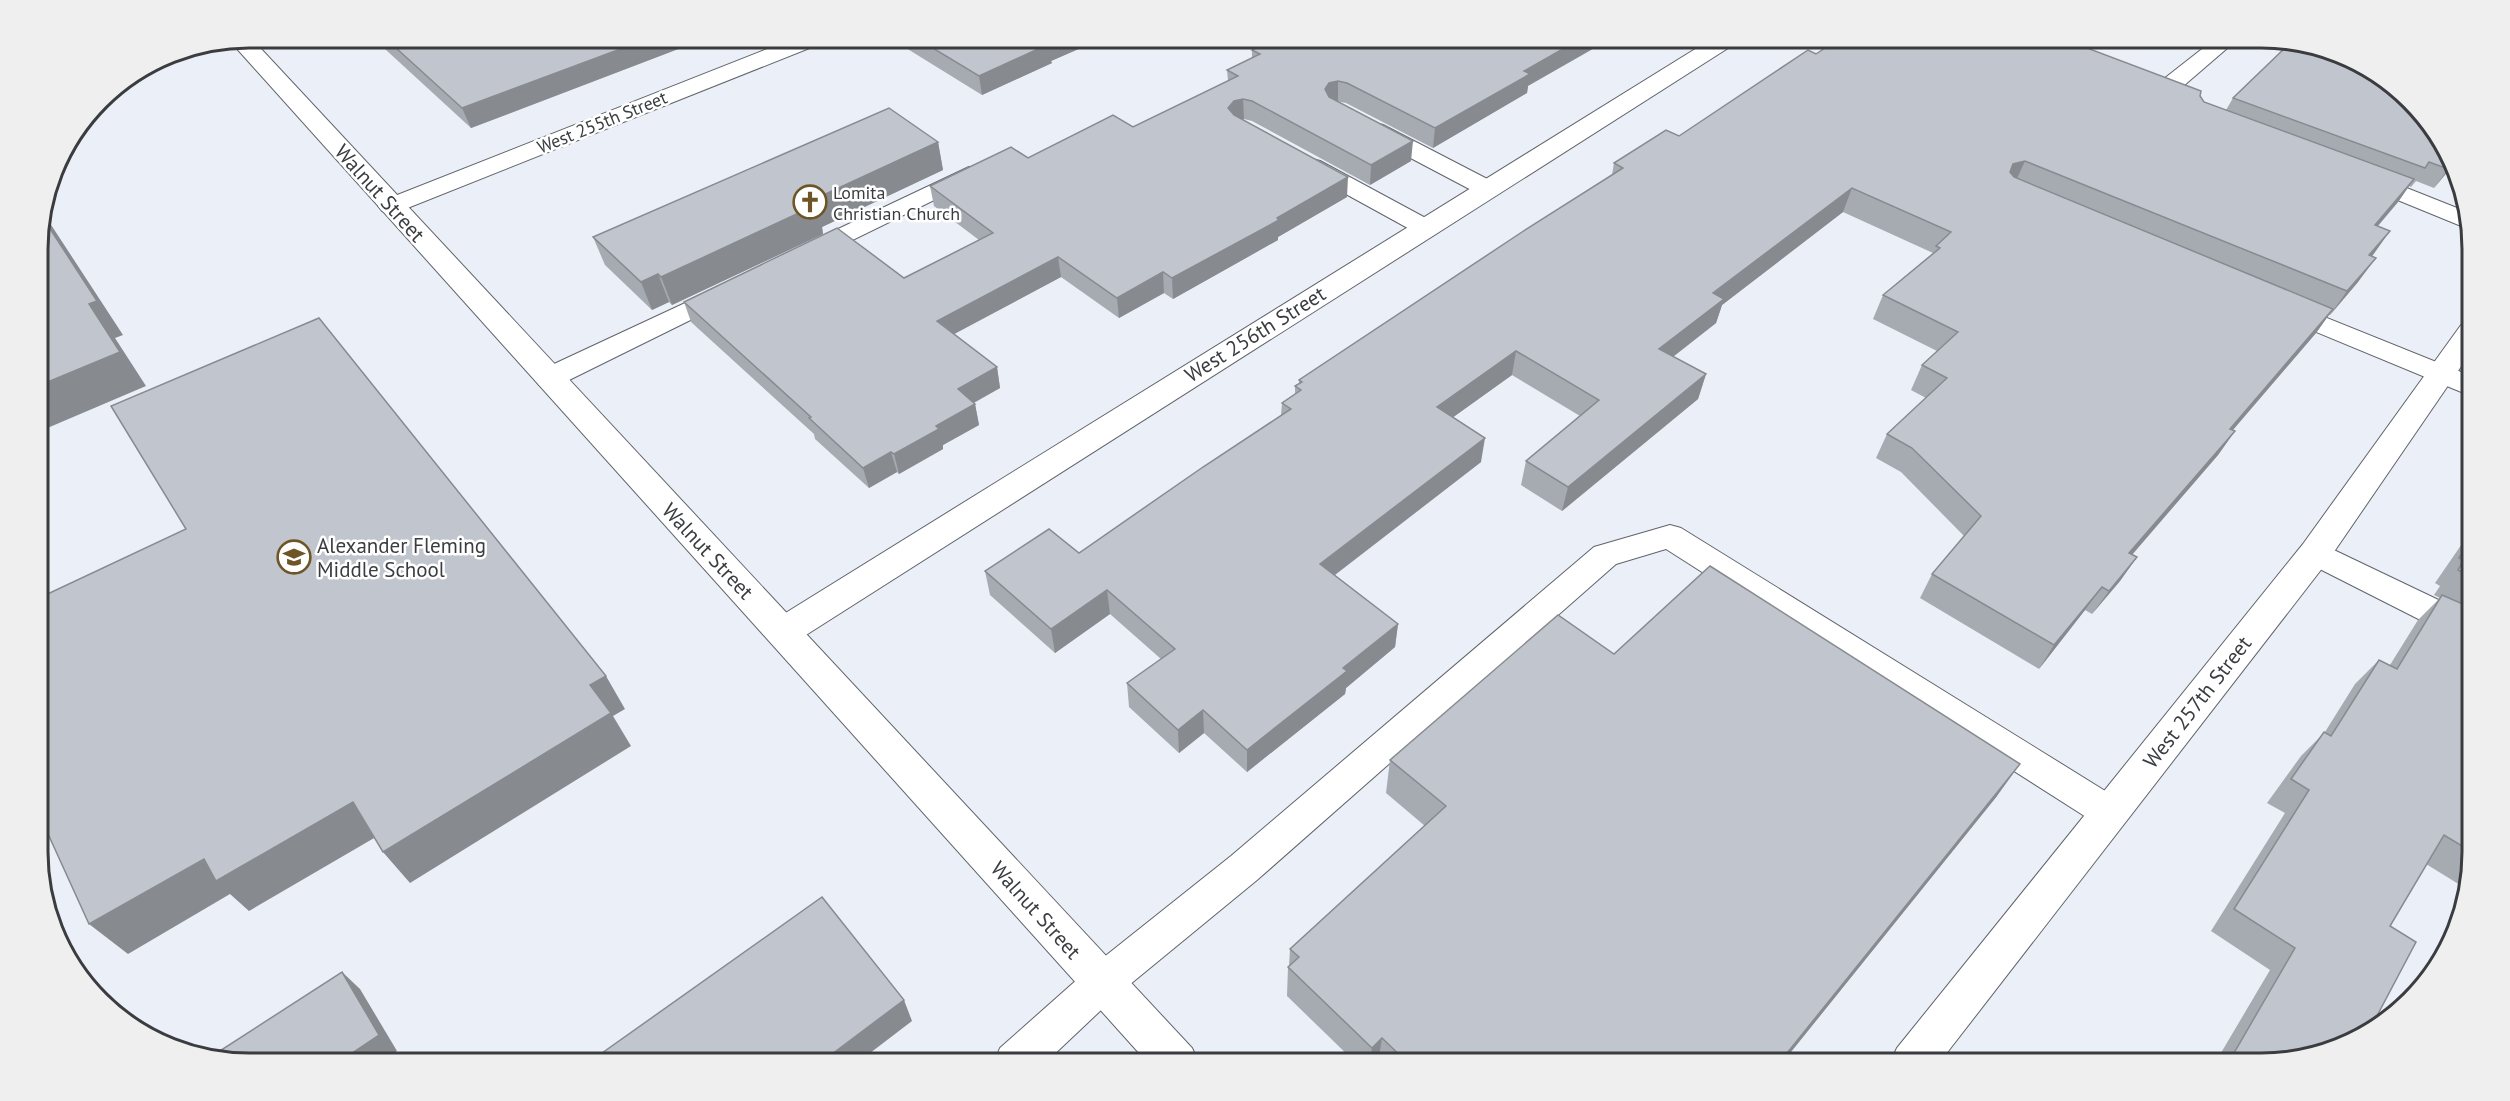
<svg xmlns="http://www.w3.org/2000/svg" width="2510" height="1101" font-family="'PT Sans',sans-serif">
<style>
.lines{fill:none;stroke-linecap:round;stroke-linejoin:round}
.lane-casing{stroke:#60646b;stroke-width:2}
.street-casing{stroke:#60646b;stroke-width:2}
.secondary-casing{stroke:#60646b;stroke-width:2}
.lane{fill:#fff;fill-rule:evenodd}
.street{fill:#fff;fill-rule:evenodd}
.secondary{fill:#fff;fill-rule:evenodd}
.wall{fill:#a6aab1}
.shaded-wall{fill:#878b90}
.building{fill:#c1c6ce;stroke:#878b90;stroke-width:1.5}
.labels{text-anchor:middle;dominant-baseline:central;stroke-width:5;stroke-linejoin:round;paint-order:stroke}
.far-street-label{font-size:18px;fill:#3a3c3f;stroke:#fff}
.far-poi-label{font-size:18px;fill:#3a3c3f;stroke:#fff;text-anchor:start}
.street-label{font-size:21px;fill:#3a3c3f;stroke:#fff}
.poi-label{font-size:21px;fill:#3a3c3f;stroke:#fff;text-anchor:start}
.rim{fill:none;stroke:#3a3c3f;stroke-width:3}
</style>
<rect width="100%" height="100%" fill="#ebeff7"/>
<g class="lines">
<g class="lane-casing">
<g id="lane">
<polygon points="2216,38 2239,38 2181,88 2173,90 2165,88 2162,83 2165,78"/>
<polygon points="1375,123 1383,125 1495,183 1498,188 1495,193 1486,195 1477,193 1367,135 1363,130 1367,125"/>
<polygon points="1312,159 1320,161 1433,222 1437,227 1433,232 1424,235 1415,232 1304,171 1300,166 1304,161"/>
<polygon points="969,167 977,169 981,174 977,179 818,257 809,260 800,257 796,252 800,247"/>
<polygon points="2364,171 2467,212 2471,222 2471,230 2356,183 2352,178 2356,173"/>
<polygon points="726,284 735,286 739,292 735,298 559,385 549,387 539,385 535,378 539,371"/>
<polygon points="2282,300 2471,376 2471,396 2273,314 2269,308 2273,302"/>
<polygon points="1670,525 1681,528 2123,802 2128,813 2123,824 2110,829 2097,824 1666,549 1616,564 1257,880 1117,995 1045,1063 994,1063 1000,1048 1089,969 1231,856 1594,547"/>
<polygon points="2315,541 2472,616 2472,639 2466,641 2454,637 2304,561 2299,553 2304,545"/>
</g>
</g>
<g class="street-casing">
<g id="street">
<polygon points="795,38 825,38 822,43 400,211 391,214 382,211 378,206 382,201"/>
<polygon points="1713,38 1739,38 1736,43 795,642 783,646 771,642 766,632 771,622"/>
<polygon points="2471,322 2471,352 2327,562 1939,1063 1890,1063 1897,1048 2303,544 2461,325"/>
</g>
</g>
<g class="secondary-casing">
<polygon id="secondary" points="251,38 1192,1048 1199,1063 1148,1063 230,41"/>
</g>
<use href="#lane" class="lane"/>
<use href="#street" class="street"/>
<use href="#secondary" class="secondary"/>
</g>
<g class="wall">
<polygon points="373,38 707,38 471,128"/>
<polygon points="904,38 1097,38 1097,41 1051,61 1052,63 982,95 906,48"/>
<polygon points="1848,38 2067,38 2066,40 2200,96 2204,102 2226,110 2233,98 2285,48 2264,40 2265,38 2342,53 2429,121 2449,170 2434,188 2416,181 2411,187 2409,186 2398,202 2378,226 2372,256 2358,282 2330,315 2329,315 2316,333 2233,430 2235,431 2218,455 2132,554 2137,557 2120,581 2092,614 2085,610 2039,669 1920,598 1932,574 1964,536 1901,472 1876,458 1887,434 1926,398 1911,390 1922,365 1937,351 1873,319 1883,295 1933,253 1843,212 1722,305 1716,323 1673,357 1706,374 1698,399 1562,511 1521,485 1526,461 1580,416 1512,375 1453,417 1481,462 1335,575 1398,624 1395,647 1346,688 1345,694 1247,772 1204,733 1179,753 1129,707 1127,683 1161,659 1110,614 1055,653 990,595 985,571 1079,553 1281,415 1282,403 1295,394 1295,386 1299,383 1299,380 1612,175 1614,163 1679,136 1816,54 1836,46"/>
<polygon points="1252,50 1528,86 1527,93 1433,148 1346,103 1336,101 1411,161 1370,185 1252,121 1244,119 1241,119 1347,197 1278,237 1278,240 1173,299 1164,293 1119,318 1061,277 954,334 997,367 1000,388 974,403 975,404 979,425 943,445 943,449 899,474 897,472 869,488 815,439 814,434 691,322 684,302 904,278 979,240 934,206 930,186 1133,127 1228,81 1227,70 1252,58"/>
<polygon points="938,142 943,170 822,227 823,234 672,305 669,302 652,310 605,265 593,237"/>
<polygon points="2472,532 2472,852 2465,888 2426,864 2274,1063 2215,1063 2270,970 2211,931 2285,813 2267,803 2301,756 2325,732 2355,684 2379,660 2390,665 2418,620 2440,598 2434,595 2440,586 2435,583 2466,538"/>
<polygon points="1614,654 1997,796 1782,1063 1356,1063 1287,996 1288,967 1289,966 1290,949 1425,826 1386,793 1390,760"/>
</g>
<g class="shaded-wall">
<polygon points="650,38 707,38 471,128 462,108"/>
<polygon points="1058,38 1097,38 1097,41 1051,61 1052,63 982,95 979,76"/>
<polygon points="1582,38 1612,38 1528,86 1527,93 1433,148 1435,128 1524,71"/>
<polygon points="1338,81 1338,101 1328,103 1325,89 1329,83"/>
<polygon points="1243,99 1244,119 1234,121 1228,108 1234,101"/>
<polygon points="1413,141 1411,161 1370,185 1371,165"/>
<polygon points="938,142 943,170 822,227 823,234 672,305 661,277 810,201"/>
<polygon points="2025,161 2014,185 2002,188 2013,164"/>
<polygon points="2449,168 2449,170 2434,188"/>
<polygon points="1348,177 1347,197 1278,237 1278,240 1173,299 1172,278"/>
<polygon points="2414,179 2398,202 2358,249 2375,225"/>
<polygon points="1852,188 1843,212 1722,305 1716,323 1652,373 1659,349 1713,293"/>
<polygon points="44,214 123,335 115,338 146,386 38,432 38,386 89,304 43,218"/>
<polygon points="2390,231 2373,255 2352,279 2369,255"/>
<polygon points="1058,257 1061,277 941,341 937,321"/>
<polygon points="2376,258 2358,282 2330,315 2347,291"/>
<polygon points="1163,272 1164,293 1119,318 1117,298"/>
<polygon points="658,274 669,302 652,310 641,282"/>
<polygon points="2333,309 2316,333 2213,453 2230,429"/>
<polygon points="1516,351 1512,375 1434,431 1437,407"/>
<polygon points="997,367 1000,388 962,409 958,389"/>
<polygon points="1706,374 1698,399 1562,511 1568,487"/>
<polygon points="975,404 979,425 943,445 943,449 899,474 894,454 936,426"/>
<polygon points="2235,431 2218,455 2113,577 2129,553"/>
<polygon points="1485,438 1481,462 1319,587 1320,564"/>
<polygon points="891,452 897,472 869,488 863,468"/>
<polygon points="2137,557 2120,581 2092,614 2109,591"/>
<polygon points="2102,587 2085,610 2039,669 2054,645"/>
<polygon points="1107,590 1110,614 1055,653 1051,629"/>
<polygon points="1398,624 1395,647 1346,688 1345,694 1247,772 1247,750 1343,668"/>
<polygon points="606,676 625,709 613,716 631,746 410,883 383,852 590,685"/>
<polygon points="1203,710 1204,733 1179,753 1178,730"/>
<polygon points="2020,764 1997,796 1782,1063 1779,1063"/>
<polygon points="39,801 68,825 39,838"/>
<polygon points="353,802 381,834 249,911 230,894 128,954 89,924 204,859"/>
<polygon points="342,972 360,989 397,1051 380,1063 337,1063"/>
<polygon points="904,1000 912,1021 857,1063 820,1063"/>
<polygon points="1382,1038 1378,1063 1370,1063 1372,1048"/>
</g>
<g class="building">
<polygon points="385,38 650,38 462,108"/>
<polygon points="916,38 1058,38 1047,42 1049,44 979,76"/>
<polygon points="1277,38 1582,38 1524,71 1530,74 1435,128 1347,83 1338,81 1329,83 1325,89 1329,97 1413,141 1371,165 1252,101 1243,99 1234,101 1228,108 1234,115 1348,177 1277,218 1279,220 1172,278 1163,272 1117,298 1058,257 937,321 997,367 958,389 975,404 936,426 939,429 894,454 891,452 863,468 809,418 811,417 684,302 837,228 904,278 993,233 930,186 1011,147 1028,158 1113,115 1133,127 1238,76 1227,70 1260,54 1252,50"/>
<polygon points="1848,38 2065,38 2063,39 2201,91 2200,96 2204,102 2414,179 2375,225 2390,231 2369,255 2376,258 2347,291 2025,161 2013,164 2010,172 2014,177 2333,309 2230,429 2235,431 2129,553 2137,557 2109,591 2102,587 2054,645 1932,574 1981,516 1912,448 1887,434 1947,378 1922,365 1958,332 1883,295 1940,248 1936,246 1951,232 1852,188 1713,293 1724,299 1659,349 1706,374 1568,487 1526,461 1599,400 1516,351 1437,407 1485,438 1320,564 1398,624 1343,668 1347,671 1247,750 1203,710 1178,730 1127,683 1175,649 1107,590 1051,629 985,571 1049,529 1079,553 1203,467 1291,409 1282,403 1301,390 1295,386 1302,382 1299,380 1522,232 1623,168 1614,163 1666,130 1679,136 1808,50 1816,54 1831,44 1836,46"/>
<polygon points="2290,43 2342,53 2429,121 2449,168 2448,169 2429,162 2425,168 2233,98"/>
<polygon points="889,108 938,142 810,201 816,205 661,277 658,274 641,282 593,237"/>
<polygon points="43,218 97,301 89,304 120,352 38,386 38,235"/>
<polygon points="319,318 606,676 590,685 611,713 383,852 353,802 216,881 204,859 89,924 39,814 39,598 186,529 111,406"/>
<polygon points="2472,539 2472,577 2458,570 2464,560 2459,558"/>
<polygon points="1710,566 2020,764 1779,1063 1408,1063 1382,1038 1372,1048 1288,967 1299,957 1290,949 1446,806 1390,760 1558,615 1614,654"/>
<polygon points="2442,595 2472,608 2472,852 2444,835 2390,926 2416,942 2369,1031 2329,1052 2274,1063 2238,1063 2231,1058 2295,948 2234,909 2309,790 2291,779 2324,732 2331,736 2379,660 2397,669"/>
<polygon points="822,897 904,1000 820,1063 588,1063"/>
<polygon points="342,972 379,1035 337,1063 249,1064 212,1056"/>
</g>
<defs>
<g id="church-ring" transform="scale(1.725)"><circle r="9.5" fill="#fff" stroke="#6e5526" stroke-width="1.5"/><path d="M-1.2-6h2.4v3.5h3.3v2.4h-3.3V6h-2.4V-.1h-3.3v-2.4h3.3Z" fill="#6e5526"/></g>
<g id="school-ring" transform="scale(1.725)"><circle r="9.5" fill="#fff" stroke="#6e5526" stroke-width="1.5"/><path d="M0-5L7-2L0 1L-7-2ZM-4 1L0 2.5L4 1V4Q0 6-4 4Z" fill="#6e5526"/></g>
</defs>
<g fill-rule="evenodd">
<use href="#church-ring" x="810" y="202"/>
<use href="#school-ring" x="294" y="557"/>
</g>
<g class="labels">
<g class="far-street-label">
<text transform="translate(602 122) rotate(-22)">West 255th Street</text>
</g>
<g class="far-poi-label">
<text x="833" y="192">Lomita<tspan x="833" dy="21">Christian Church</tspan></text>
</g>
<g class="street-label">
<text transform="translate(380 193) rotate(48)">Walnut Street</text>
<text transform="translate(1255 334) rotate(-32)">West 256th Street</text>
<text transform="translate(708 551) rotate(47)">Walnut Street</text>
<text transform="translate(2197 702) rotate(-52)">West 257th Street</text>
<text transform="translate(1036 910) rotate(48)">Walnut Street</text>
</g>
<g class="poi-label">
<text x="317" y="545">Alexander Fleming<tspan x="317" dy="24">Middle School</tspan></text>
</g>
</g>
<path d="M0 0H2510V1101H0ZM249 48H2261A201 201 0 0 1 2462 249V852A201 201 0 0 1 2261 1053H249A201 201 0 0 1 48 852V249A201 201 0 0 1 249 48Z" fill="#efeff0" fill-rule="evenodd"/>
<path class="rim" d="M249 48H2261A201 201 0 0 1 2462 249V852A201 201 0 0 1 2261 1053H249A201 201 0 0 1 48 852V249A201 201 0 0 1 249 48Z"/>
</svg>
